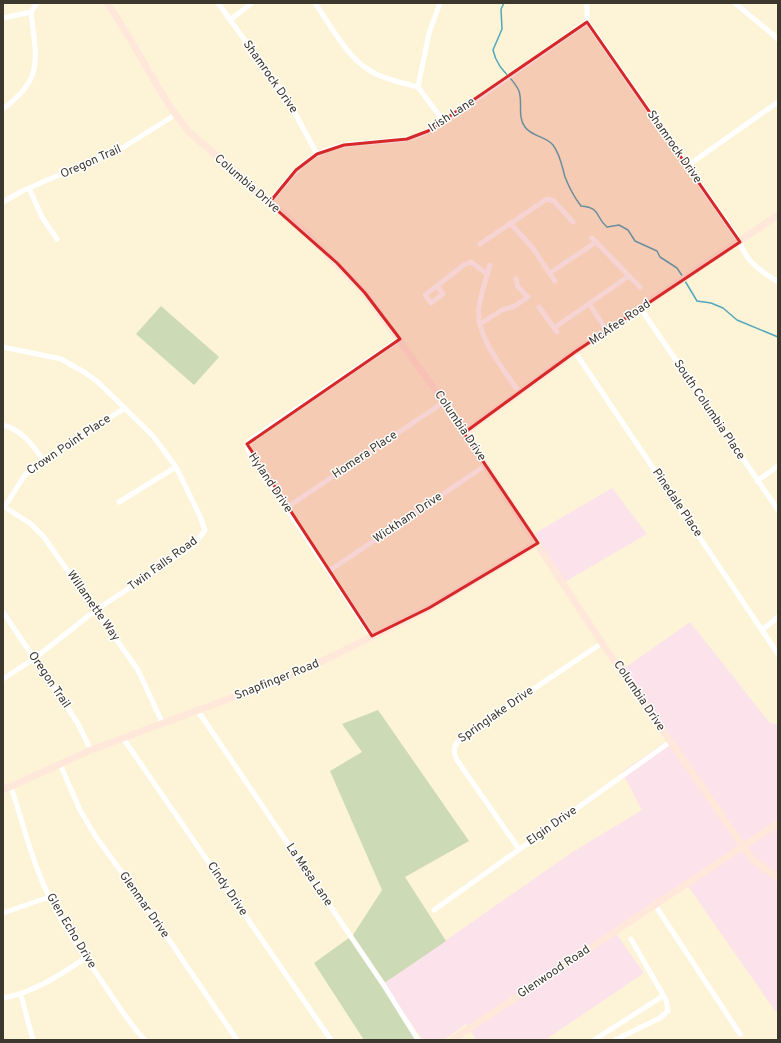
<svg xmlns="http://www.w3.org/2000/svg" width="781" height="1043" font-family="Overpass,sans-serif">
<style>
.commercial{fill:#fce2ea}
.green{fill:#ccdab5}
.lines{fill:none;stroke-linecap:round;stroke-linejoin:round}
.stream{stroke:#52a7ba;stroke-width:1.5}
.street{stroke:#fff;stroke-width:5}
.secondary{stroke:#ffe8da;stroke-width:7}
.marked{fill:#d62828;fill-opacity:0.2;stroke:#d62828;stroke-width:3;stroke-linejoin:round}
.labels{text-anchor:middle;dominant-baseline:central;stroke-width:3;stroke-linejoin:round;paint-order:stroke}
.street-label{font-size:12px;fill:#3c382d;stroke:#fff}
</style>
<rect width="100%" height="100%" fill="#fdf4d8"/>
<g class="commercial">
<polygon points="612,488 647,534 563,583 532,535"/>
<polygon points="690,622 770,723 778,724 778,1015 687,885 615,932 644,973 545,1040 476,1040 466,1024 444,1040 423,1040 383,984 571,853 642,810 622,772 668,740 619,672"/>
</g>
<g class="green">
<polygon points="161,306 219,357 194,385 136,334"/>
<polygon points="378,710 469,841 405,877 446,941 383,984 418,1040 364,1040 314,963 353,935 382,890 330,771 362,752 342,724"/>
</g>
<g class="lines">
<g class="stream">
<path d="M504 3 501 9 502 29 493 50C498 72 512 75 519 91 523 104 517 116 525 127 532 137 546 136 553 145 560 154 562 166 565 177 569 187 574 197 581 206 602 208 594 216 607 227L619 225 628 230 635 241 657 251 660 257 677 268 683 277"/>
<polyline points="685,281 697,301 711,303 723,308 737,320 778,337"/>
</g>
<g class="street">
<polyline points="218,3 288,100 317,154"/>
<path d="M315 3C332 27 347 59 374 73 387 80 404 83 418 87"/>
<polyline points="440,3 429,33 418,87 444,122"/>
<path d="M587 3V22L740 242C745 261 762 272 778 282"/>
<polyline points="735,3 778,39"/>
<polyline points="3,18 31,12 37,3"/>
<polyline points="230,20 252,3"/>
<path d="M3 109C45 78 36 58 31 12"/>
<polyline points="687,166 778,102"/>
<polyline points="29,188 42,217 57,239"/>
<polyline points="3,202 22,191 122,148 175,115"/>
<path d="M269 203C284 185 297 165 318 154 344 140 377 144 405 139 419 137 432 129 444 122L587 22"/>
<polyline points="510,223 532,247 555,281"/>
<polyline points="592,238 640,287"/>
<polyline points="480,244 547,199 554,201 573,222"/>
<path d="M490 265C486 279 481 293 479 307 474 334 504 370 519 392"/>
<polyline points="550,273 596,242"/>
<polyline points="437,286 443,294 431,303 425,295 464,265 471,262 487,274"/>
<polyline points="590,305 607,331"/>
<polyline points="539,307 557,332"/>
<polyline points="641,309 778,510"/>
<polyline points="480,324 502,310 515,306 528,297 518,287 516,279"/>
<polyline points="554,328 629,276"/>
<polyline points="3,347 61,359 84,372 98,382 153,436 176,467 199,514 205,530 194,545 96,610 35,658 3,679"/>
<polyline points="575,352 778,654"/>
<path d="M3 425C22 430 33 445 43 460"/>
<polyline points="757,481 778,466"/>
<polyline points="119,502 176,467"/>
<polyline points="3,506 31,524 43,536 138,670 162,722"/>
<polyline points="5,506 25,475 43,460 125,408"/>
<polyline points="286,508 444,402"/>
<polyline points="329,571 486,465"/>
<polyline points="3,612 77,722 91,750"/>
<polyline points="762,630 778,617"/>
<path d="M372 636 253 458C249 452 245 448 249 441L400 339"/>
<polyline points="198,711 383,984 418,1040"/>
<polyline points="123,738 331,1040"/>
<polyline points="60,764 80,810 96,837 142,900 237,1040"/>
<path d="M11 787C23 823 32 862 49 896 64 929 87 959 107 989 119 1006 130 1025 145 1040"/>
<path d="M519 849 457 760C451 749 455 743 465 735L602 643"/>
<polyline points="655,905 740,1034"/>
<polyline points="434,910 670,742"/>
<polyline points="3,913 49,897"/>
<polyline points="21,995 33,1040"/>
<path d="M3 998C35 992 60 975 87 957"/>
<polyline points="594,1040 663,996"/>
<polyline points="615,1040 660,1018 668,1011 666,1000 631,939"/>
</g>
<g class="secondary">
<path d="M107 3C137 45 157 93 189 132L311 238 365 293 444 402 602 643 725 820 753 860 778 878"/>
<polyline points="464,433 575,352 778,215"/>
<polyline points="3,790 91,750 285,678 329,658 429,608 538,543"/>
<polyline points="452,1040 778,823"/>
</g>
</g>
<path class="marked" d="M587 22 740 242 575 352 464 433 538 543 429 608 372 636 247 444 400 339 365 293 337 263 269 203 296 170 317 154 344 145 407 139 428 131Z"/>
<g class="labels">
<g class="street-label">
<text transform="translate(270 77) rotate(55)">Shamrock Drive</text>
<text transform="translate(452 115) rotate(-33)">Irish Lane</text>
<text transform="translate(674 147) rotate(55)">Shamrock Drive</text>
<text transform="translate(91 162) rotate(-24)">Oregon Trail</text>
<text transform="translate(247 184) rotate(41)">Columbia Drive</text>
<text transform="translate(620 323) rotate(-34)">McAfee Road</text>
<text transform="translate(709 410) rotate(56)">South Columbia Place</text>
<text transform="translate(460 426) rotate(56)">Columbia Drive</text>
<text transform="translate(69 445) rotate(-34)">Crown Point Place</text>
<text transform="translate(365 455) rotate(-34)">Homera Place</text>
<text transform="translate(270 483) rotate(56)">Hyland Drive</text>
<text transform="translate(677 503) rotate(56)">Pinedale Place</text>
<text transform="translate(408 518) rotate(-34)">Wickham Drive</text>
<text transform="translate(163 564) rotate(-36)">Twin Falls Road</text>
<text transform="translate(93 606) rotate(55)">Willamette Way</text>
<text transform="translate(49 680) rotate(56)">Oregon Trail</text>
<text transform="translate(277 680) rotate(-22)">Snapfinger Road</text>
<text transform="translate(639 696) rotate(56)">Columbia Drive</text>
<text transform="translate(496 715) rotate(-35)">Springlake Drive</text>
<text transform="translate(552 826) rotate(-35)">Elgin Drive</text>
<text transform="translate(309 875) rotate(56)">La Mesa Lane</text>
<text transform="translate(227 889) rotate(56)">Cindy Drive</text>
<text transform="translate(144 905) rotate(55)">Glenmar Drive</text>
<text transform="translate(71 931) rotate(59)">Glen Echo Drive</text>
<text transform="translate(554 972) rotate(-34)">Glenwood Road</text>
</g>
</g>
<rect width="781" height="1043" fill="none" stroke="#3c382d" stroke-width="8"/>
</svg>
